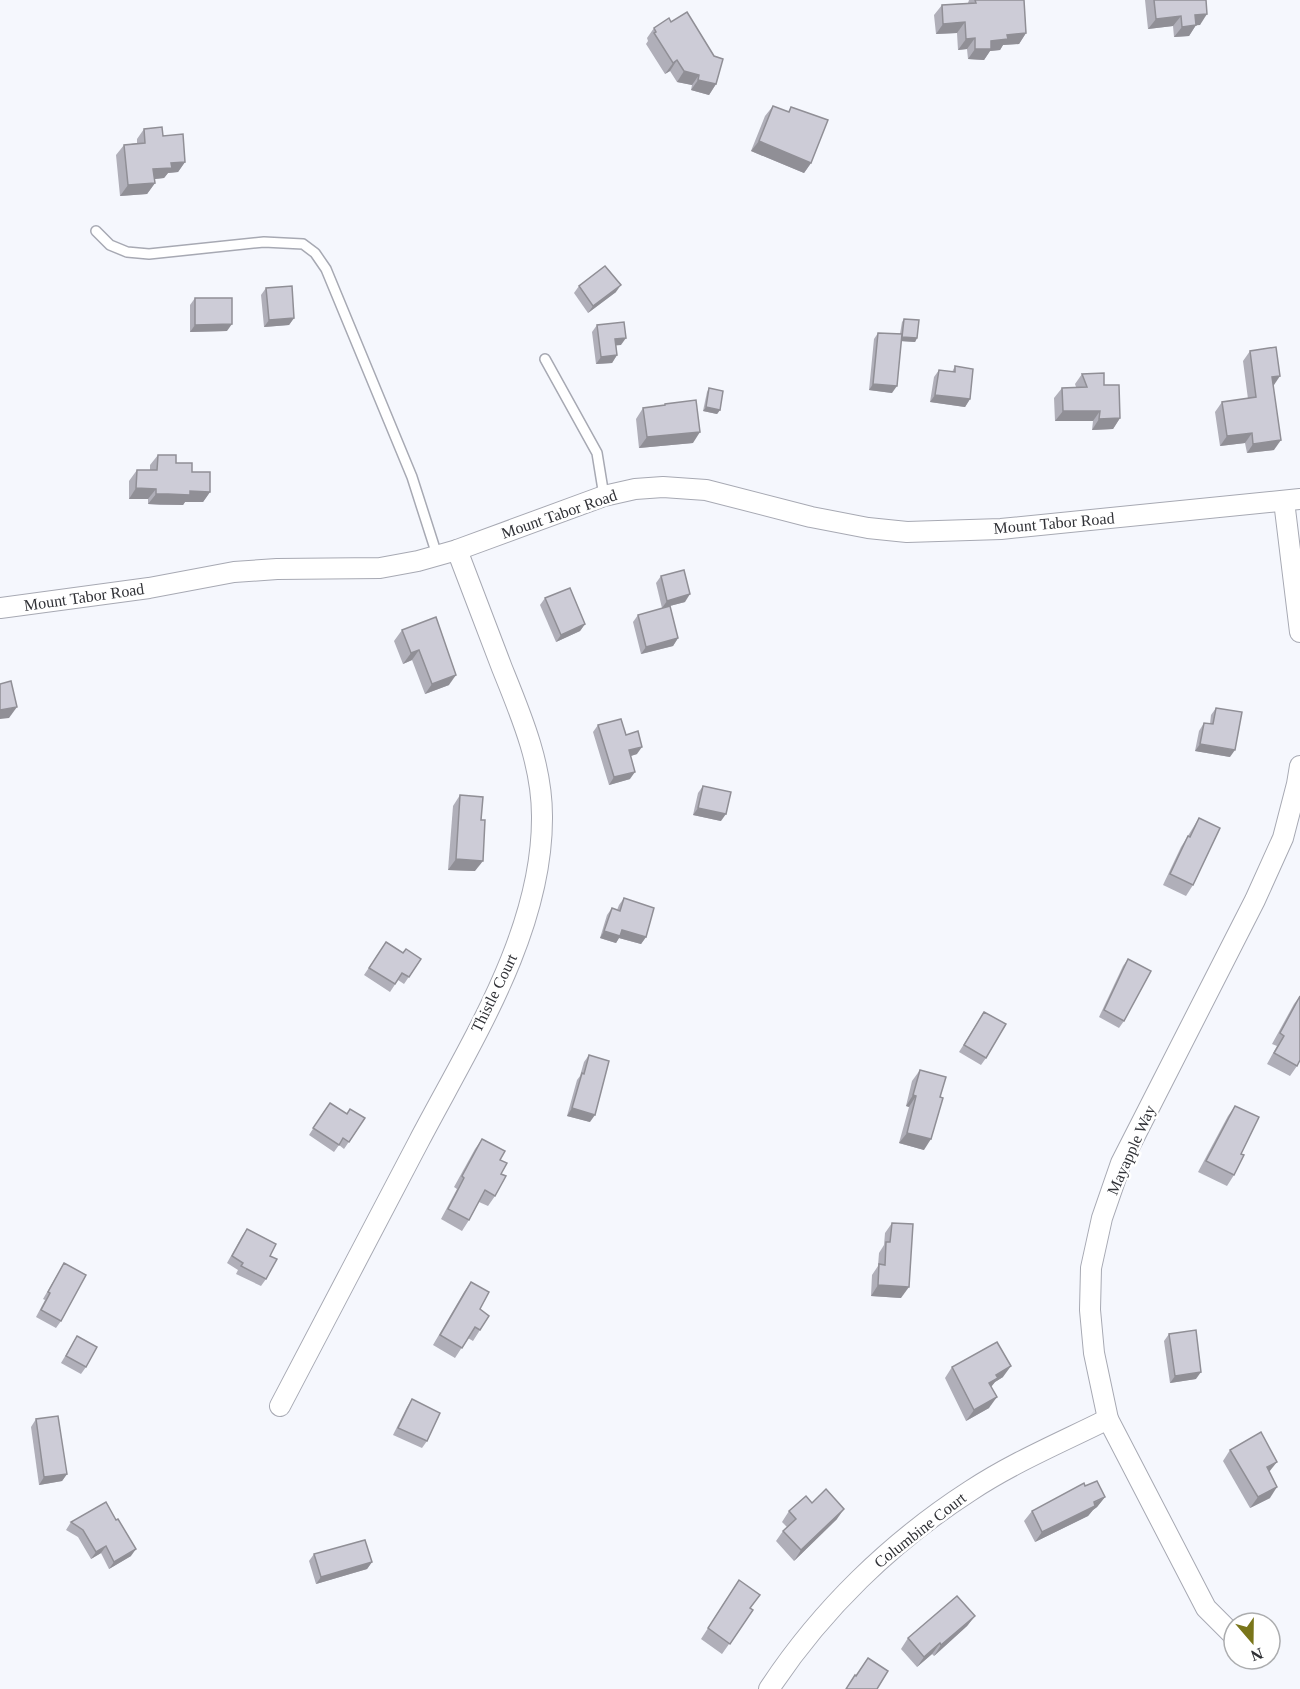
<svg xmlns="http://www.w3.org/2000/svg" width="1300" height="1689" font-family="'Times New Roman',serif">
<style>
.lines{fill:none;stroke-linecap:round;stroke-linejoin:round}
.service-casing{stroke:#a7a9b3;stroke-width:12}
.minor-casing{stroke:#a7a9b3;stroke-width:22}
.service{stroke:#fff;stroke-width:9}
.minor{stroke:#fff;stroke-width:20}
.wall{fill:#b0afb9}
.shaded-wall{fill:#908f96}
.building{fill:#cdccd7;stroke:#908f96;stroke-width:1.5}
.labels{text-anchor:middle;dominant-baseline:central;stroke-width:5;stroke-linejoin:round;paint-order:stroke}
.street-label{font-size:16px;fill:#303136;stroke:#fff}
</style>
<rect width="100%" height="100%" fill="#f5f7fd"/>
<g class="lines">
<g class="service-casing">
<g id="service">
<polyline points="96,231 110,245 127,252 149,254 264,242 303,244 315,253 326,269 412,477 437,555"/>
<polyline points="545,359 597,453 604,496"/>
</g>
</g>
<g class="minor-casing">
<g id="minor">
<polyline points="1284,501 1300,632"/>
<polyline points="0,608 149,588 234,572 277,569 380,568 418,561 457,550 604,496 635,489 663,487 706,490 811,517 868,528 907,532 1001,529 1300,499"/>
<path d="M280 1406C326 1318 373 1229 419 1141 471 1042 543 931 542 816 542 764 521 715 502 668 487 629 472 589 457 550"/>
<polyline points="1234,1636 1206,1608 1108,1419 1094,1353 1090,1310 1091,1268 1102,1218 1121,1163 1255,900 1283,838 1297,784 1300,766"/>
<path d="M769 1689C821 1610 891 1542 970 1491 1014 1462 1062 1442 1108 1419"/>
</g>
</g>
<use href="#service" class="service"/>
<use href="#minor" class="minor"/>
</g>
<g class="wall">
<polygon points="969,0 1024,0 1026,33 1019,44 1003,45 1000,50 990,51 984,60 968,59 967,49 958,50 957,33 936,34 934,15 942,5 968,3"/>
<polygon points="1145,0 1206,0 1200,25 1196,25 1189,36 1174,37 1173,26 1148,29"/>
<polygon points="654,28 716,84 709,95 691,90 692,85 677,82 670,71 665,74 646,44 648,41 647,38"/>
<polygon points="773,106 788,112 791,107 811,163 804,173 751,151 765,116"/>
<polygon points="144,129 163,136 185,162 178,172 168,173 164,178 154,179 155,183 147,194 120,196 116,155 124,145 137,143 137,139"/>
<polygon points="579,286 616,292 588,313 574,293"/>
<polygon points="266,288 294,318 289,325 264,327 261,295"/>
<polygon points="195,298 227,331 190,332 190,305"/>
<polygon points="904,319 917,338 915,342 901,341 892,393 869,390 874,339 878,333 900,334 902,322"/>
<polygon points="597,325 621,345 616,345 617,355 612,363 596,364 592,332"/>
<polygon points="1250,351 1274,385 1274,450 1247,453 1245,443 1220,446 1215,412 1222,402 1248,399 1243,361"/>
<polygon points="955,366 970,399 965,407 930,402 934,377 939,370 952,372"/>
<polygon points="1082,374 1104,385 1120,418 1113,429 1092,430 1093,421 1055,421 1054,398 1062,388 1076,387 1075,384"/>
<polygon points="709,388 720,410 717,414 703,411 707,392"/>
<polygon points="665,404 693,443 639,448 636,419 643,408 664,406"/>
<polygon points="158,455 176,463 192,472 210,492 203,502 185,502 183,505 160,505 148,504 148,499 129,499 129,481 137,470 150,470 150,465"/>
<polygon points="661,576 685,602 662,608 656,583"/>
<polygon points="545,598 585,624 580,631 556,642 540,605"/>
<polygon points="638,615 678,638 673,646 641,654 633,622"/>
<polygon points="402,630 449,685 425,694 412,660 403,664 394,641"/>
<polygon points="1216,708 1230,757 1195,751 1199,731 1204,723 1210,724 1211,715"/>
<polygon points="598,725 626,735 637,754 631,756 630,779 609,785 593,732"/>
<polygon points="703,786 721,821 693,815 698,793"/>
<polygon points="460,795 475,871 448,870 453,806"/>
<polygon points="1199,818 1193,885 1186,896 1163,885 1181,847"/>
<polygon points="624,898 646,937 641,944 619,938 616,943 600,938 607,915 612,908 617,910 619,905"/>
<polygon points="386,942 403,953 421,959 404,984 398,980 390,992 364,975"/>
<polygon points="1128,959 1124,1021 1119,1028 1099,1017 1123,966"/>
<polygon points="1300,996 1297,1066 1290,1076 1267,1064 1277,1046 1272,1044 1294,1004"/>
<polygon points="984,1012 986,1058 981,1065 959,1052"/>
<polygon points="589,1055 590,1122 567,1116 577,1080 580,1076 584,1062"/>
<polygon points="920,1070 924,1150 899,1143 909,1107 906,1106 912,1081"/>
<polygon points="1235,1106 1241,1154 1234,1175 1227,1186 1198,1172 1228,1116"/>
<polygon points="325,1110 365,1118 344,1149 339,1145 334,1152 309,1135"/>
<polygon points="482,1139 500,1160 501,1174 495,1196 488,1206 479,1202 469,1220 462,1231 441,1219 457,1189 454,1187 475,1149"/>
<polygon points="892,1223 901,1298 871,1296 872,1275 878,1266 879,1253 884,1245 885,1233"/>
<polygon points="247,1229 270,1256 266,1279 261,1286 236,1274 238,1270 227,1263 242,1236"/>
<polygon points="64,1263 61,1321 56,1328 36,1317 45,1300 43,1299"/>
<polygon points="471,1282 480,1309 480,1330 473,1341 468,1338 455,1358 433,1345 464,1292"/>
<polygon points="1169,1334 1196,1379 1170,1383 1164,1341"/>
<polygon points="77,1336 86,1367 81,1374 61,1363"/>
<polygon points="952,1367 1003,1377 995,1382 991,1387 989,1408 966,1421 945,1378"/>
<polygon points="412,1399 427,1441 422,1448 393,1435 407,1407"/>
<polygon points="36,1419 67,1474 62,1481 39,1485 31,1427"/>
<polygon points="1230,1450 1269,1472 1270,1498 1250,1508 1223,1461"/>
<polygon points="1085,1486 1105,1497 1097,1507 1093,1510 1088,1516 1035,1542 1024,1521 1032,1511"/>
<polygon points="812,1503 837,1519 794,1561 776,1541 783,1531 787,1527 782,1522 789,1511"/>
<polygon points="116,1520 131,1556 109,1569 101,1553 91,1559 78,1537 66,1530 71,1522"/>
<polygon points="314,1554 372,1562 367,1569 316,1584 309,1561"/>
<polygon points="739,1580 750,1608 753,1610 722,1654 701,1639"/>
<polygon points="975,1616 967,1626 934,1656 932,1654 917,1667 901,1649 908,1638"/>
</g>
<g class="shaded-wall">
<polygon points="1207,14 1200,25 1188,26 1195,15"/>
<polygon points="1181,16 1173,26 1148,29 1156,19"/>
<polygon points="965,22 957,33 936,34 943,24"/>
<polygon points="1196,25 1189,36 1174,37 1182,27"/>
<polygon points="1026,33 1019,44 1003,45 1000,50 990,51 984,60 968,59 975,49 991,41 1007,35"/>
<polygon points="975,38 967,49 958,50 966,39"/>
<polygon points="677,60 670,71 665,74 673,63"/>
<polygon points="684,71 699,75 692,85 677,82"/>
<polygon points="698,80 716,84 709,95 691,90"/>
<polygon points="759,141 811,163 804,173 751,151"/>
<polygon points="185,162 178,172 168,173 164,178 146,180 153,169 171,163"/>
<polygon points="155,183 147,194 120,196 128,185"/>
<polygon points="621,285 616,292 588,313 593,306"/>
<polygon points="294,318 289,325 264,327 269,320"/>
<polygon points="232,324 227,331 190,332 195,325"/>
<polygon points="902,337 917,338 915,342 900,341"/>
<polygon points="626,338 621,345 610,346 615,339"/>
<polygon points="617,355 612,363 596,364 601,357"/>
<polygon points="1280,376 1274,385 1265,387 1272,377"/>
<polygon points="873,384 897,386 892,393 869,390"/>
<polygon points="935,395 970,399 965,407 930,402"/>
<polygon points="706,407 720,410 717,414 703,411"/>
<polygon points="1063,411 1100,411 1093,421 1055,421"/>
<polygon points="1120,418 1113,429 1092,430 1099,419"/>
<polygon points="700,432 693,443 639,448 647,437"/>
<polygon points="1252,433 1245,443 1220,446 1227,436"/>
<polygon points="1281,440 1274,450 1247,453 1253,444"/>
<polygon points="136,488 156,489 148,499 129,499"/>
<polygon points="190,491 210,492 203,502 185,502 183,505 148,504 156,494"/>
<polygon points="690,594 685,602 662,608 667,601"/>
<polygon points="585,624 580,631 556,642 561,635"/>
<polygon points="678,638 673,646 641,654 646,647"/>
<polygon points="419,650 412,660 403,664 411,653"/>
<polygon points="456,675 449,685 425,694 432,684"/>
<polygon points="17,707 9,718 0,719 0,710"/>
<polygon points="1200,744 1235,750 1230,757 1195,751"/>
<polygon points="642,747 637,754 624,758 629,750"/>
<polygon points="635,772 630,779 609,785 614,777"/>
<polygon points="698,808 726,814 721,821 693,815"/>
<polygon points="456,859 483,861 475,871 448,870"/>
<polygon points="622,930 646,937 641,944 619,938 616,943 600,938 604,931"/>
<polygon points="913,1095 916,1096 909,1107 906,1106"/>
<polygon points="572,1108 595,1115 590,1122 567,1116"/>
<polygon points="907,1133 931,1139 924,1150 899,1143"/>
<polygon points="878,1285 909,1287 901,1298 871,1296"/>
<polygon points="1011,1366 1003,1377 995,1382 990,1388 989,1383 996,1375"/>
<polygon points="1201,1372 1196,1379 1170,1383 1175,1376"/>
<polygon points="997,1397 989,1408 966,1421 974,1410"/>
<polygon points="1277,1462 1269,1472 1267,1467"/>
<polygon points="67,1474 62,1481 39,1485 44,1477"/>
<polygon points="1277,1487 1270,1498 1250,1508 1258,1497"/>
<polygon points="1105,1497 1097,1507 1093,1510 1088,1516 1035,1542 1042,1532"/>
<polygon points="844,1509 837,1519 794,1561 801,1550"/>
<polygon points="106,1546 101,1553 91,1559 96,1552"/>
<polygon points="136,1549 131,1556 109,1569 114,1562"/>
<polygon points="372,1562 367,1569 316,1584 321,1577"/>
<polygon points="975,1616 967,1626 934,1656 941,1645"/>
<polygon points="940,1643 932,1654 917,1667 924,1657"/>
</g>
<g class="building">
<polygon points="975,0 1024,0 1026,33 1007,35 1008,39 991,41 991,49 975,49 975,38 966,39 965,22 943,24 942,5 976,3"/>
<polygon points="1154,0 1206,0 1207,14 1195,15 1196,25 1182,27 1181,16 1156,19"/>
<polygon points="687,12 714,56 723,59 716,84 698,80 699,75 684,71 677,60 673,63 654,33 656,32 654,28 669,18 671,22"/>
<polygon points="773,106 789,112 791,107 828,120 811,163 759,141"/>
<polygon points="162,127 163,136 183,134 185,162 171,163 172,168 153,169 155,183 128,185 124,145 145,143 144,129"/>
<polygon points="605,266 621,285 593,306 579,286"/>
<polygon points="292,286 294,318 269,320 266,288"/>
<polygon points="195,298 232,298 232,324 195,325"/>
<polygon points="904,319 919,320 917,338 902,337"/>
<polygon points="624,322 626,338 615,339 617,355 601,357 597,325"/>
<polygon points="878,333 902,334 897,386 873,384"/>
<polygon points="1276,347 1280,376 1272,377 1281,440 1253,444 1252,433 1227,436 1222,402 1256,397 1250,351"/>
<polygon points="955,366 973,369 970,399 935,395 939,370 955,372"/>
<polygon points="1104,373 1104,385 1119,385 1120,418 1099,419 1100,411 1063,411 1062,388 1087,387 1082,374"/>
<polygon points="709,388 723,391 720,410 706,407"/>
<polygon points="696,400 700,432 647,437 643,408 665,405 665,404"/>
<polygon points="158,455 176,455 176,463 192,463 192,472 210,472 210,492 190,491 190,495 168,494 156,494 156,489 136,488 137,470 157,470"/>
<polygon points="684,570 690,594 667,601 661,576"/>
<polygon points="570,588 585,624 561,635 545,598"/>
<polygon points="670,606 678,638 646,647 638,615"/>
<polygon points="436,617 456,675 432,684 419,650 411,653 402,630"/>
<polygon points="11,681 17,707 0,710 0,684"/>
<polygon points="1216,708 1242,712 1235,750 1200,744 1204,723 1213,724"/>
<polygon points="621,719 626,735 638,731 642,747 629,750 635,772 614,777 598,725"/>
<polygon points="703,786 731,792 726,814 698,808"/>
<polygon points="460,795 483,797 481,820 485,820 483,861 456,859"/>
<polygon points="1199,818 1220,828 1193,885 1170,874 1188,836 1190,837"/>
<polygon points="624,898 654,908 646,937 622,930 620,936 604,931 612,908 620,911"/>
<polygon points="386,942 403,953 406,949 421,959 409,977 402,973 395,984 369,968"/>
<polygon points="1128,959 1151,971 1124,1021 1104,1010"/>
<polygon points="1300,996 1300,1060 1297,1066 1274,1053 1284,1036 1280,1033"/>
<polygon points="984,1012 1006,1024 986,1058 964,1045"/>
<polygon points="589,1055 609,1061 595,1115 572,1108 582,1073 584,1074"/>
<polygon points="920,1070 946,1077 940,1097 943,1098 931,1139 907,1133 916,1096 913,1095"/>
<polygon points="330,1103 347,1114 350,1109 365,1118 349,1142 343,1138 339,1145 313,1128"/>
<polygon points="1235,1106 1259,1117 1241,1154 1244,1155 1234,1175 1206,1161"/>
<polygon points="482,1139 505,1151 500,1160 507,1163 501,1174 506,1176 495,1196 485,1190 469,1220 448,1209 464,1178 462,1176"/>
<polygon points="892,1223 913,1224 909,1287 878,1285 879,1264 885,1265 886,1242 890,1242"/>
<polygon points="247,1229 276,1244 270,1256 277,1259 266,1279 241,1266 243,1263 232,1256"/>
<polygon points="64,1263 86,1275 61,1321 41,1310 50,1293 48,1292"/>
<polygon points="471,1282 489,1292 480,1309 489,1316 480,1330 475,1327 462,1348 440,1335"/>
<polygon points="1196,1330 1201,1372 1175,1376 1169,1334"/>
<polygon points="77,1336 97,1347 86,1367 66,1356"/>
<polygon points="997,1342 1011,1366 996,1375 998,1378 989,1383 997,1397 974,1410 952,1367"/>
<polygon points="412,1399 440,1413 427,1441 398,1428"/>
<polygon points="58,1416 67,1474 44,1477 36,1419"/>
<polygon points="1261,1432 1277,1462 1267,1467 1277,1487 1258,1497 1230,1450"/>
<polygon points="1097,1481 1105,1497 1094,1502 1095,1506 1042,1532 1032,1511 1084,1483 1085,1486"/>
<polygon points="826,1489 844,1509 801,1550 783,1531 796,1519 789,1511 806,1496 812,1503"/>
<polygon points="106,1502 116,1520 118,1519 136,1549 114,1562 106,1546 96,1552 83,1530 71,1522"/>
<polygon points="365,1540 372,1562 321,1577 314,1554"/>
<polygon points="739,1580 760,1595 750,1608 753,1610 730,1644 708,1628"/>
<polygon points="957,1596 975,1616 941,1645 940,1643 924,1657 908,1638"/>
<polygon points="868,1658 888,1671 877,1689 846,1689 855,1675 856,1676"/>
</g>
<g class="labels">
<g class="street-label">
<text transform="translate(559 514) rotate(-19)">Mount Tabor Road</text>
<text transform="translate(1054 523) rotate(-5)">Mount Tabor Road</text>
<text transform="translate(84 597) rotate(-8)">Mount Tabor Road</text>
<text transform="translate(494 993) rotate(-64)">Thistle Court</text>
<text transform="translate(1131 1150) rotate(-66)">Mayapple Way</text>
<text transform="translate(920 1530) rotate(-38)">Columbine Court</text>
</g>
</g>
<g transform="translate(1252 1641) rotate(160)"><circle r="28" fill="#ffffff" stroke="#acadaf" stroke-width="1.5"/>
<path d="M0-4.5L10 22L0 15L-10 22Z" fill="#79751a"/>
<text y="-9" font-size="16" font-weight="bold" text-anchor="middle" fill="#303136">N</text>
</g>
</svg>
